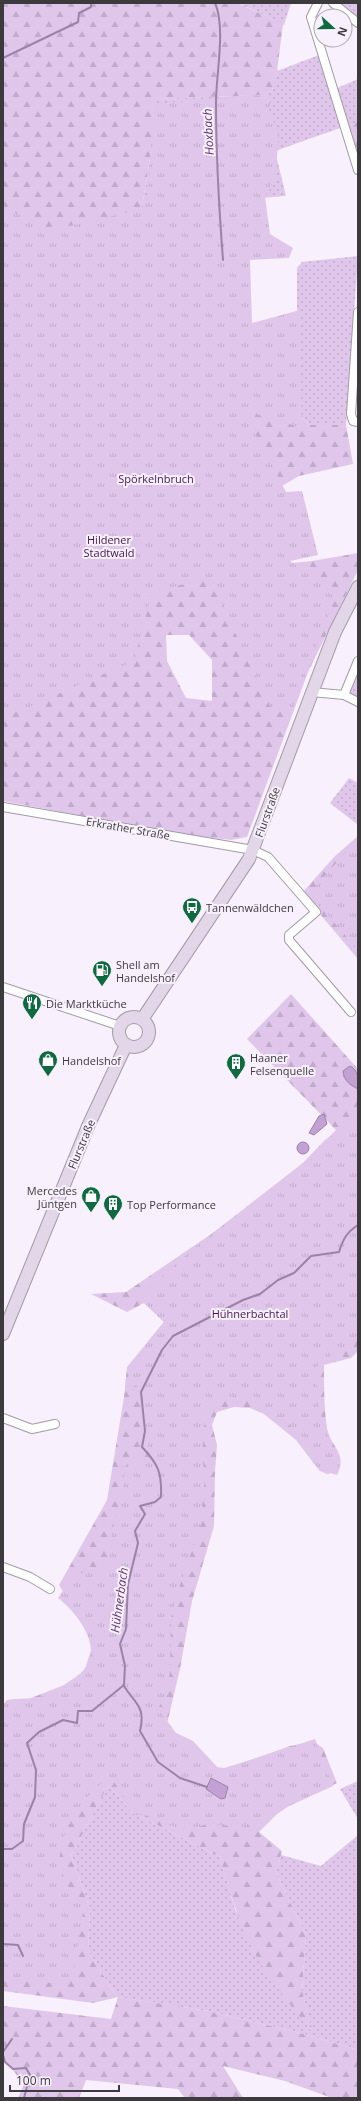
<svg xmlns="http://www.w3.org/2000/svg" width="361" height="2101" font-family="'Open Sans',sans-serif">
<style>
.grass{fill:url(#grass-dots)}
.forest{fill:url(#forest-firs);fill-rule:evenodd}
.park{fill:url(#park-tufts)}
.water{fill:#c4a1d4;stroke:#9c82a7}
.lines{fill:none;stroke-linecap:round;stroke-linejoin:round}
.stream{stroke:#9c82a7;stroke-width:2}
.street-casing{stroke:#a29ba6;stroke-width:10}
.secondary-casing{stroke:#a29ba6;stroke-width:14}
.street{stroke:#fff;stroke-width:8}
.secondary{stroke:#e4d6e9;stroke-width:12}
.labels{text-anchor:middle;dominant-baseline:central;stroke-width:4;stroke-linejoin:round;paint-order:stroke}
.park-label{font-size:11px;fill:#431653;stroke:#f8f0fc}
.street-label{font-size:11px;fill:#3d3a3e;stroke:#f8f0fc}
.poi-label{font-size:11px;fill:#3d3a3e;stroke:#f8f0fc;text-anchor:start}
.water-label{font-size:12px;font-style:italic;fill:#623574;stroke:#f8f0fc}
</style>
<defs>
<pattern id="grass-dots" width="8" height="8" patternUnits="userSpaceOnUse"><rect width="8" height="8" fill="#dfc6ea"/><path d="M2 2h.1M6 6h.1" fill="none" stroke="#c0abca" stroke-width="1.8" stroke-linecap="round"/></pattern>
<pattern id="forest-firs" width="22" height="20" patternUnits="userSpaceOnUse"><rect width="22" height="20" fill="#dfc6ea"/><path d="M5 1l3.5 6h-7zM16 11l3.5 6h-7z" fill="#c0abca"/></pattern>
<pattern id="park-tufts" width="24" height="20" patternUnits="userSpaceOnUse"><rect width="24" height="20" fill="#dfc6ea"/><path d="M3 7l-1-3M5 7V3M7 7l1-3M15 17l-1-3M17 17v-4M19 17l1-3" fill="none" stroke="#c0abca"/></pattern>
</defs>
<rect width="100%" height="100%" fill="#f8f0fc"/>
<g class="grass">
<polygon points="239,3 291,3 284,25"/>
<polygon points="337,3 358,3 358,20"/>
<polygon points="319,55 343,127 275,151 286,196 261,198 272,257 224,263 232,334 297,311 297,268 302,262 358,256 346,425 309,425 243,335 192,354 248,421 68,431 128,293 153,139 154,99 264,95 272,91 277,71"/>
<polygon points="358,79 358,122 346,126 335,89"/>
<polygon points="358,670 358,699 348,694"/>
<polygon points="349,778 358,783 358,825 330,803"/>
<polygon points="358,1781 358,1819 340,1789"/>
<polygon points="108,1785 132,1812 220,1857 235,1909 254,1952 312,2032 302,1991 306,1935 276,1873 281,1855 321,1866 358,1835 358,2050 300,2033 208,2011 118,1997 115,1994 88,1951 90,1908 71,1856"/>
</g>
<g class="forest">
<path d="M3 3H238L283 24 277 71 272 91 264 95 154 99 153 139 128 293 192 354 243 335 309 425H346L353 464 299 476 268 494 223 570 312 561 358 553V570L308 672 247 837 231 840 185 835 3 801ZM166 635H189L212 660V701L186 698 167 661Z"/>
<polygon points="358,122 358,163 346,126"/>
<polygon points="358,836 358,959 302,893 335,856"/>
<path d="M291 994 358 1069V1351L351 1358 324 1365C324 1386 324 1408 327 1428 331 1448 348 1453 337 1475L319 1470 296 1440 264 1414 250 1408 234 1407 217 1412 212 1425 217 1445 215 1471 214 1526 192 1601 180 1669 166 1728 193 1741 221 1771 290 1746 313 1742 323 1748 337 1783 282 1809 259 1832 282 1851 276 1873 306 1935 302 1991 313 2033C292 2007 270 1981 254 1952 238 1922 229 1889 220 1857L132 1812 108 1785 71 1856 90 1908 88 1951 115 1994 119 1997 208 2011 300 2033 358 2050V2098H332L285 2081 223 2066 243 2098H185L178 2089 86 2080 79 2098H18L24 2084 3 2058V2006L111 2019 118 1997 93 2003 3 1991V1709L82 1678 94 1641 59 1585 107 1500 124 1397 127 1367 164 1322 144 1303 127 1312 91 1294 126 1292 223 1226 303 1163 336 1130 247 1039Z"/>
</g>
<g class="park">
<polygon points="251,95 271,96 269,111 279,134 275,178 265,197 270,234 293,248 289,258 250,260 252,323 300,310 302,428 244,411 286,492 302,491 318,555 290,561 337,593 300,685 294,708 274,714 209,578 152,592 134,661 3,718 3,207 52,230 142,209 148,194 154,104"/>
<polygon points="358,838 358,950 309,894"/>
<path d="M358 1115V1338L319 1363 315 1374 319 1407 325 1429 339 1462 338 1471 327 1474 320 1471 288 1424 264 1407 233 1396 212 1404 207 1410 205 1417 202 1455 205 1476 200 1528 179 1588 171 1618 170 1673 164 1697 158 1709 182 1741 217 1767 224 1768 234 1765 315 1739 333 1786 289 1806 265 1822 245 1827 207 1824 187 1830 169 1825 145 1815H136L114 1782 105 1781C84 1795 61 1830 60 1856 59 1875 70 1895 84 1907L72 1976 69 1983 63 1984 3 1979V1705L7 1700C16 1698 25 1699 34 1698 44 1698 59 1689 67 1683 74 1678 83 1673 87 1665 101 1643 75 1611 58 1598L73 1575 103 1568 107 1569 114 1522 123 1490 125 1465 153 1456C138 1433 142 1407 146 1381H143L141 1388 125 1382 146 1344 164 1322 139 1298 196 1246 303 1163 325 1140 349 1125Z"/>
</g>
<g class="water">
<path d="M350 1066C359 1070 358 1080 358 1089 350 1085 344 1081 343 1071Z"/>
<polygon points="324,1114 327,1124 314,1135 309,1133 319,1116"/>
<circle cx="303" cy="1148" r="6"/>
<polygon points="211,1778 228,1787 225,1798 221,1799 206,1789"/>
</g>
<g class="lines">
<g class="stream">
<path d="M215 3C226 28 216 74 216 102 216 155 219 208 223 260"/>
<polyline points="3,58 78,22 79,13 91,7 91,3"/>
<path d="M124 1686C135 1704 146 1706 140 1731L158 1762 180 1778 207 1787"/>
<path d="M3 1849H12L23 1841 24 1824 35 1797 36 1770 27 1743 39 1732 63 1720 77 1723 78 1711H92L124 1685 125 1666 120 1644 126 1629 128 1584 138 1543 135 1531 145 1514 140 1506 155 1502 161 1497C162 1472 158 1464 142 1447L145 1431 141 1392 162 1350 173 1336 243 1300 260 1294 278 1280 294 1273 311 1256 339 1252C343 1239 347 1232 358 1225"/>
<polyline points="3,1865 3,1866"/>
<polyline points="3,1944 18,1945 23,1956"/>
<polyline points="3,2052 12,2039"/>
<polyline points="3,2055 5,2062 13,2069 26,2068 30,2075 24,2098"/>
</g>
<g class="street-casing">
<g id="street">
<polyline points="318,3 311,17 358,170"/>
<polyline points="333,3 358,23"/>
<polyline points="358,312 351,414 353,421 358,422"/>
<polyline points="311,692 344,695 358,661"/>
<polyline points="344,695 358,702"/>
<polyline points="3,807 253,850 268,857 316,912 289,935 289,940 351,1012"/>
<polyline points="3,987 120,1026"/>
<polyline points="3,1418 32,1429 55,1424"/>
<polyline points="3,1567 30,1577 50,1589"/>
</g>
</g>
<g class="secondary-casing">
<g id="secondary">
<circle cx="134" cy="1032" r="15"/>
<polyline points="143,1018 249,859 335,632 358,587"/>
<polyline points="3,1334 89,1124 126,1045"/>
</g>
</g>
<use href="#street" class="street"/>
<use href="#secondary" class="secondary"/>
</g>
<defs>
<g id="bus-pin" transform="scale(1)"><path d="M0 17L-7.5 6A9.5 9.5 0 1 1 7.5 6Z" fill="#0e6b3f" stroke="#f8f0fc"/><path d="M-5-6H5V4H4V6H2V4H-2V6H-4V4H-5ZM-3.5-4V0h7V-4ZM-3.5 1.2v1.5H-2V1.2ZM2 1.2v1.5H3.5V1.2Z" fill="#fff"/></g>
<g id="fuel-pin" transform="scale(1)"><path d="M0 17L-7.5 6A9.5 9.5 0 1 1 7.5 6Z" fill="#0e6b3f" stroke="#f8f0fc"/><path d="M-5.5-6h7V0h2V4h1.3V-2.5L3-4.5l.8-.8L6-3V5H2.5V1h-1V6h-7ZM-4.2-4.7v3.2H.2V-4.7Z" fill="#fff"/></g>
<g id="restaurant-pin" transform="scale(1)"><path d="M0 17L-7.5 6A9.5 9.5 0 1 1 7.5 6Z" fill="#0e6b3f" stroke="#f8f0fc"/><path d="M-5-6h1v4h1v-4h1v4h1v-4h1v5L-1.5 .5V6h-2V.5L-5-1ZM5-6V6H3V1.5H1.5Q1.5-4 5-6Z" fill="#fff"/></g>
<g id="shop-pin" transform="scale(1)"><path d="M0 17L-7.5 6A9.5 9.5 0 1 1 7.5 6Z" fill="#0e6b3f" stroke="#f8f0fc"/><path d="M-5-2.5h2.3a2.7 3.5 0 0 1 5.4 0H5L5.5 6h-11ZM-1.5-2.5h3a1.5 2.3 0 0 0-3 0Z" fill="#fff"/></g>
<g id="building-pin" transform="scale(1)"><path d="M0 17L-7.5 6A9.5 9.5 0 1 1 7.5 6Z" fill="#0e6b3f" stroke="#f8f0fc"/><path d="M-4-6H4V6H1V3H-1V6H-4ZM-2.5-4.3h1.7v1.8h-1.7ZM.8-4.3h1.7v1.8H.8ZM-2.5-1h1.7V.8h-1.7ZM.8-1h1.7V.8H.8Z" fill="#fff"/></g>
</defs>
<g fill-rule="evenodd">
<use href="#bus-pin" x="192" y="907"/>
<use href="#fuel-pin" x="102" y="970"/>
<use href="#restaurant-pin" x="32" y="1003"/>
<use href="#shop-pin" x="48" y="1060"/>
<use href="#building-pin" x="236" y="1063"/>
<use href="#shop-pin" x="91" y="1196"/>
<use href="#building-pin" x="113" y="1204"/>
</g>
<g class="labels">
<g class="park-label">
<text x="156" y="478">Spörkelnbruch</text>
<text x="109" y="539">Hildener<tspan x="109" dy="13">Stadtwald</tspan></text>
<text x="250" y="1313">Hühnerbachtal</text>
</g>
<g class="street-label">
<text transform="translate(267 812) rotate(-70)">Flurstraße</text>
<text transform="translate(128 828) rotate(10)">Erkrather Straße</text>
<text transform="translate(81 1144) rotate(-67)">Flurstraße</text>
</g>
<g class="poi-label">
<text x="206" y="907">Tannenwäldchen</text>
<text x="116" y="964">Shell am<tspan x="116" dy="13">Handelshof</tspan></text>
<text x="46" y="1003">Die Marktküche</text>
<text x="250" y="1057">Haaner<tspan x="250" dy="13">Felsenquelle</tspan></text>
<text x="62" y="1060">Handelshof</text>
<text x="77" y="1190" text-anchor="end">Mercedes<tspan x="77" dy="13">Jüntgen</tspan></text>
<text x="127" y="1204">Top Performance</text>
</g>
<g class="water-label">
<text transform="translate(208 132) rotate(-93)">Hoxbach</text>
<text transform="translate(119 1600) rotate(-82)">Hühnerbach</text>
</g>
</g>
<rect width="361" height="2101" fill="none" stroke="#3d3a3e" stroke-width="8"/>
<g transform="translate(333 28) rotate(111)"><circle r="19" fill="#f8f0fc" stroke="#ada7b0"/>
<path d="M0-3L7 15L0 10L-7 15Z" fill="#0e6b3f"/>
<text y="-6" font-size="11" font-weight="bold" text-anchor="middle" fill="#3d3a3e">N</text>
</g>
<path d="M10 2085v6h109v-6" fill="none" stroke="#3d3a3e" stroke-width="2"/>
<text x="16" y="2085" font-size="12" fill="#3d3a3e" stroke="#f8f0fc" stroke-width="3" paint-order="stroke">100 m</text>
</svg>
